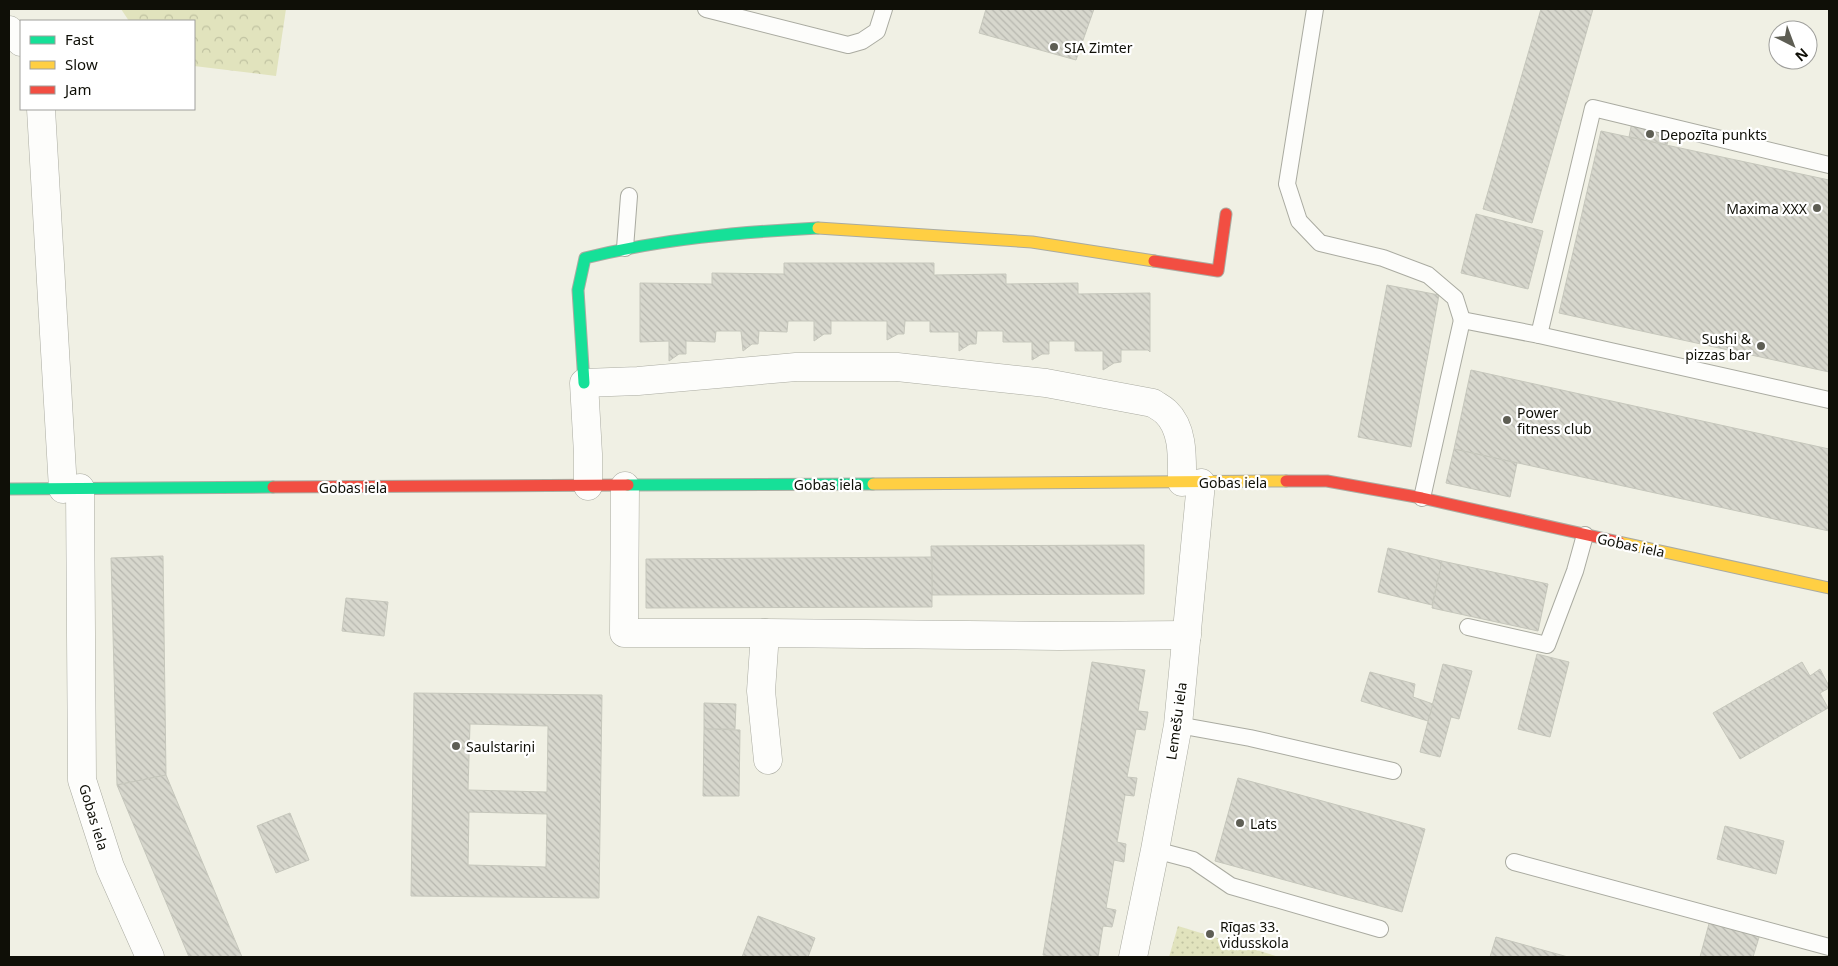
<svg xmlns="http://www.w3.org/2000/svg" width="1838" height="966" font-family="'Noto Sans',sans-serif">
<style>
.grass{fill:url(#grass-dots)}
.forest{fill:url(#forest-crowns)}
.building{fill:url(#building-back-hatch);stroke:#c6c7bc;fill-rule:evenodd}
.lines{fill:none;stroke-linecap:round;stroke-linejoin:round}
.lane-casing{stroke:#aaaba1;stroke-width:18}
.street-casing{stroke:#aaaba1;stroke-width:29}
.fast-casing{stroke:#aaaba1;stroke-width:13}
.slow-casing{stroke:#aaaba1;stroke-width:13}
.jam-casing{stroke:#aaaba1;stroke-width:13}
.lane{stroke:#fdfdfb;stroke-width:16}
.street{stroke:#fdfdfb;stroke-width:28}
.fast{stroke:#16e098;stroke-width:11}
.slow{stroke:#ffcf43;stroke-width:11}
.jam{stroke:#f24e42;stroke-width:11}
.poi-dot{fill:#5e5e54;stroke:#fff;stroke-width:2}
.labels{text-anchor:middle;dominant-baseline:central;stroke-width:4.5;stroke-linejoin:round;paint-order:stroke}
.poi-label{font-size:14px;fill:#0f0f07;stroke:#fff;text-anchor:start}
.street-label{font-size:14px;fill:#0f0f07;stroke:#fff}
</style>
<defs>
<pattern id="grass-dots" width="8" height="8" patternUnits="userSpaceOnUse" patternTransform="scale(1.25)"><rect width="8" height="8" fill="#e1e3bd"/><path d="M2 2h.1M6 6h.1" fill="none" stroke="#c0c2a1" stroke-width="1.8" stroke-linecap="round"/></pattern>
<pattern id="forest-crowns" width="20" height="18" patternUnits="userSpaceOnUse" patternTransform="scale(1.25)"><rect width="20" height="18" fill="#e1e3bd"/><path d="M2 6a3 3 0 1 1 6 0M12 15a3 3 0 1 1 6 0" fill="none" stroke="#c0c2a1"/></pattern>
<pattern id="building-back-hatch" width="6" height="6" patternUnits="userSpaceOnUse" patternTransform="scale(1.25)"><rect width="6" height="6" fill="#d7d7cd"/><path d="M-1 5l2 2M0 0l6 6M5-1l2 2" fill="none" stroke="#b7b7af"/></pattern>
</defs>
<rect width="100%" height="100%" fill="#f0f0e4"/>
<polygon class="grass" points="1178,926 1279,957 1169,957"/>
<polygon class="forest" points="121,9 286,9 276,76 194,66 194,21 129,21"/>
<g class="building">
<polygon points="986,9 1094,9 1076,60 979,33"/>
<polygon points="1541,9 1593,9 1532,223 1483,209"/>
<polygon points="1632,122 1670,131 1667,145 1629,137"/>
<polygon points="1601,131 1829,180 1829,372 1559,313"/>
<polygon points="1476,214 1543,231 1528,289 1461,273"/>
<polygon points="784,263 934,263 934,275 1006,274 1006,284 1078,283 1078,294 1150,293 1150,352 1148,350 1121,350 1121,362 1114,363 1103,370 1103,351 1075,351 1075,341 1049,341 1049,354 1042,354 1032,360 1032,342 1003,342 1003,331 977,331 976,344 970,344 959,351 959,332 930,332 930,321 905,321 904,334 898,334 887,340 887,321 831,321 831,334 824,334 814,341 814,321 788,321 787,332 759,331 758,344 752,344 743,351 741,331 716,331 715,342 686,341 686,354 679,354 669,361 669,341 640,342 640,283 712,284 712,273 784,274"/>
<polygon points="1387,285 1439,295 1411,447 1358,437"/>
<polygon points="1471,370 1829,449 1829,531 1454,449"/>
<polygon points="1454,449 1517,463 1510,497 1446,483"/>
<polygon points="1144,545 1144,594 932,595 931,546"/>
<polygon points="1388,548 1442,561 1432,605 1378,592"/>
<polygon points="163,556 166,775 117,785 111,558"/>
<polygon points="932,557 932,607 646,608 646,559"/>
<polygon points="1442,561 1548,584 1538,631 1432,608"/>
<polygon points="346,598 388,602 384,636 342,631"/>
<polygon points="1537,654 1569,662 1550,737 1518,729"/>
<polygon points="1092,662 1145,670 1138,711 1148,712 1145,730 1136,729 1127,777 1137,778 1134,796 1125,795 1117,842 1126,844 1124,862 1114,860 1106,908 1116,910 1112,927 1103,926 1098,957 1056,957 1043,955"/>
<polygon points="1802,662 1810,676 1820,669 1829,686 1829,688 1820,693 1828,708 1740,759 1713,713"/>
<polygon points="1443,664 1472,671 1459,719 1451,717 1440,757 1420,752"/>
<polygon points="1370,672 1415,684 1413,697 1433,704 1428,721 1361,701"/>
<path d="M414 693 602 695 599 898 411 896ZM470 724 548 726 547 792 468 790ZM469 812 547 814 546 867 468 865Z"/>
<polygon points="704,703 736,704 735,729 704,729"/>
<polygon points="704,729 740,730 739,796 703,796"/>
<polygon points="166,775 242,957 189,957 117,785"/>
<polygon points="1238,778 1425,829 1402,912 1215,861"/>
<polygon points="290,813 309,860 276,873 257,826"/>
<polygon points="1725,826 1784,841 1776,874 1717,859"/>
<polygon points="758,916 815,938 808,957 742,957"/>
<polygon points="1710,920 1760,934 1753,957 1700,957"/>
<polygon points="1496,937 1568,957 1490,957"/>
</g>
<g class="lines">
<g class="lane-casing">
<g id="lane">
<polyline points="706,9 848,45 862,41 877,31 884,9"/>
<polyline points="1315,9 1287,184 1299,221 1320,243 1383,258 1428,275 1455,298 1462,320"/>
<polyline points="625,248 629,196"/>
<polyline points="1539,335 1593,108 1829,165"/>
<polyline points="1422,498 1462,320 1539,335 1829,400"/>
<polyline points="1468,627 1547,645 1575,571 1585,535"/>
<polyline points="1178,725 1250,738 1393,771"/>
<polyline points="1155,850 1193,860 1231,886 1380,929"/>
<polyline points="1514,862 1829,947"/>
</g>
</g>
<g class="street-casing">
<g id="street">
<polyline points="9,30 21,42"/>
<polyline points="41,109 63,489"/>
<path d="M588 486V454L584 383 638 381 796 367H897L1046 383 1153 403C1157 406 1162 408 1166 412 1184 429 1182 459 1182 482"/>
<polyline points="625,486 624,633 765,633"/>
<polyline points="80,488 82,780 110,867 150,957"/>
<polyline points="768,760 761,691 765,633 1059,636 1187,635"/>
<polyline points="1133,957 1155,850 1178,725 1201,483"/>
</g>
</g>
<g class="fast-casing">
<g id="fast">
<path d="M584 383 578 290 585 258C661 239 740 232 818 228"/>
<polyline points="628,485 873,484"/>
<polyline points="9,489 273,487"/>
</g>
</g>
<g class="slow-casing">
<g id="slow">
<polyline points="818,228 1032,242 1154,261"/>
<polyline points="873,484 1286,481"/>
<polyline points="1619,542 1829,588"/>
</g>
</g>
<g class="jam-casing">
<g id="jam">
<polyline points="1154,261 1218,271 1226,214"/>
<polyline points="1286,481 1327,481 1422,498 1619,542"/>
<polyline points="273,487 628,485"/>
</g>
</g>
<use href="#lane" class="lane"/>
<use href="#street" class="street"/>
<use href="#fast" class="fast"/>
<use href="#slow" class="slow"/>
<use href="#jam" class="jam"/>
</g>
<g class="poi-dot">
<circle cx="1054" cy="47" r="5"/>
<circle cx="1650" cy="134" r="5"/>
<circle cx="1817" cy="208" r="5"/>
<circle cx="1761" cy="346" r="5"/>
<circle cx="1507" cy="420" r="5"/>
<circle cx="456" cy="746" r="5"/>
<circle cx="1240" cy="823" r="5"/>
<circle cx="1210" cy="934" r="5"/>
</g>
<g class="labels">
<g class="poi-label">
<text x="1064" y="47">SIA Zimter</text>
<text x="1660" y="134">Depozīta punkts</text>
<text x="1807" y="208" text-anchor="end">Maxima XXX</text>
<text x="1751" y="338" text-anchor="end">Sushi &amp;<tspan x="1751" dy="16">pizzas bar</tspan></text>
<text x="1517" y="412">Power<tspan x="1517" dy="16">fitness club</tspan></text>
<text x="466" y="746">Saulstariņi</text>
<text x="1250" y="823">Lats</text>
<text x="1220" y="926">Rīgas 33.<tspan x="1220" dy="16">vidusskola</tspan></text>
</g>
<g class="street-label">
<text x="1233" y="482">Gobas iela</text>
<text x="828" y="484">Gobas iela</text>
<text x="353" y="487">Gobas iela</text>
<text transform="translate(1631 545) rotate(12)">Gobas iela</text>
<text transform="translate(1176 721) rotate(-82)">Lemešu iela</text>
<text transform="translate(94 817) rotate(73)">Gobas iela</text>
</g>
</g>
<rect width="1838" height="966" fill="none" stroke="#0f0f07" stroke-width="20"/>
<rect x="20" y="20" width="175" height="90" fill="#ffffff" stroke="#9f9f9c"/>
<rect x="30" y="36" width="25" height="8" fill="#16e098" stroke="#9f9f9c"/>
<text x="65" y="45" font-size="15" fill="#0f0f07">Fast</text>
<rect x="30" y="61" width="25" height="8" fill="#ffcf43" stroke="#9f9f9c"/>
<text x="65" y="70" font-size="15" fill="#0f0f07">Slow</text>
<rect x="30" y="86" width="25" height="8" fill="#f24e42" stroke="#9f9f9c"/>
<text x="65" y="95" font-size="15" fill="#0f0f07">Jam</text>
<g transform="translate(1793 45) rotate(138)"><circle r="24" fill="#ffffff" stroke="#9f9f9c"/>
<path d="M0-4L9 19L0 12L-9 19Z" fill="#5e5e54"/>
<text y="-8" font-size="14" font-weight="bold" text-anchor="middle" fill="#0f0f07">N</text>
</g>
</svg>
